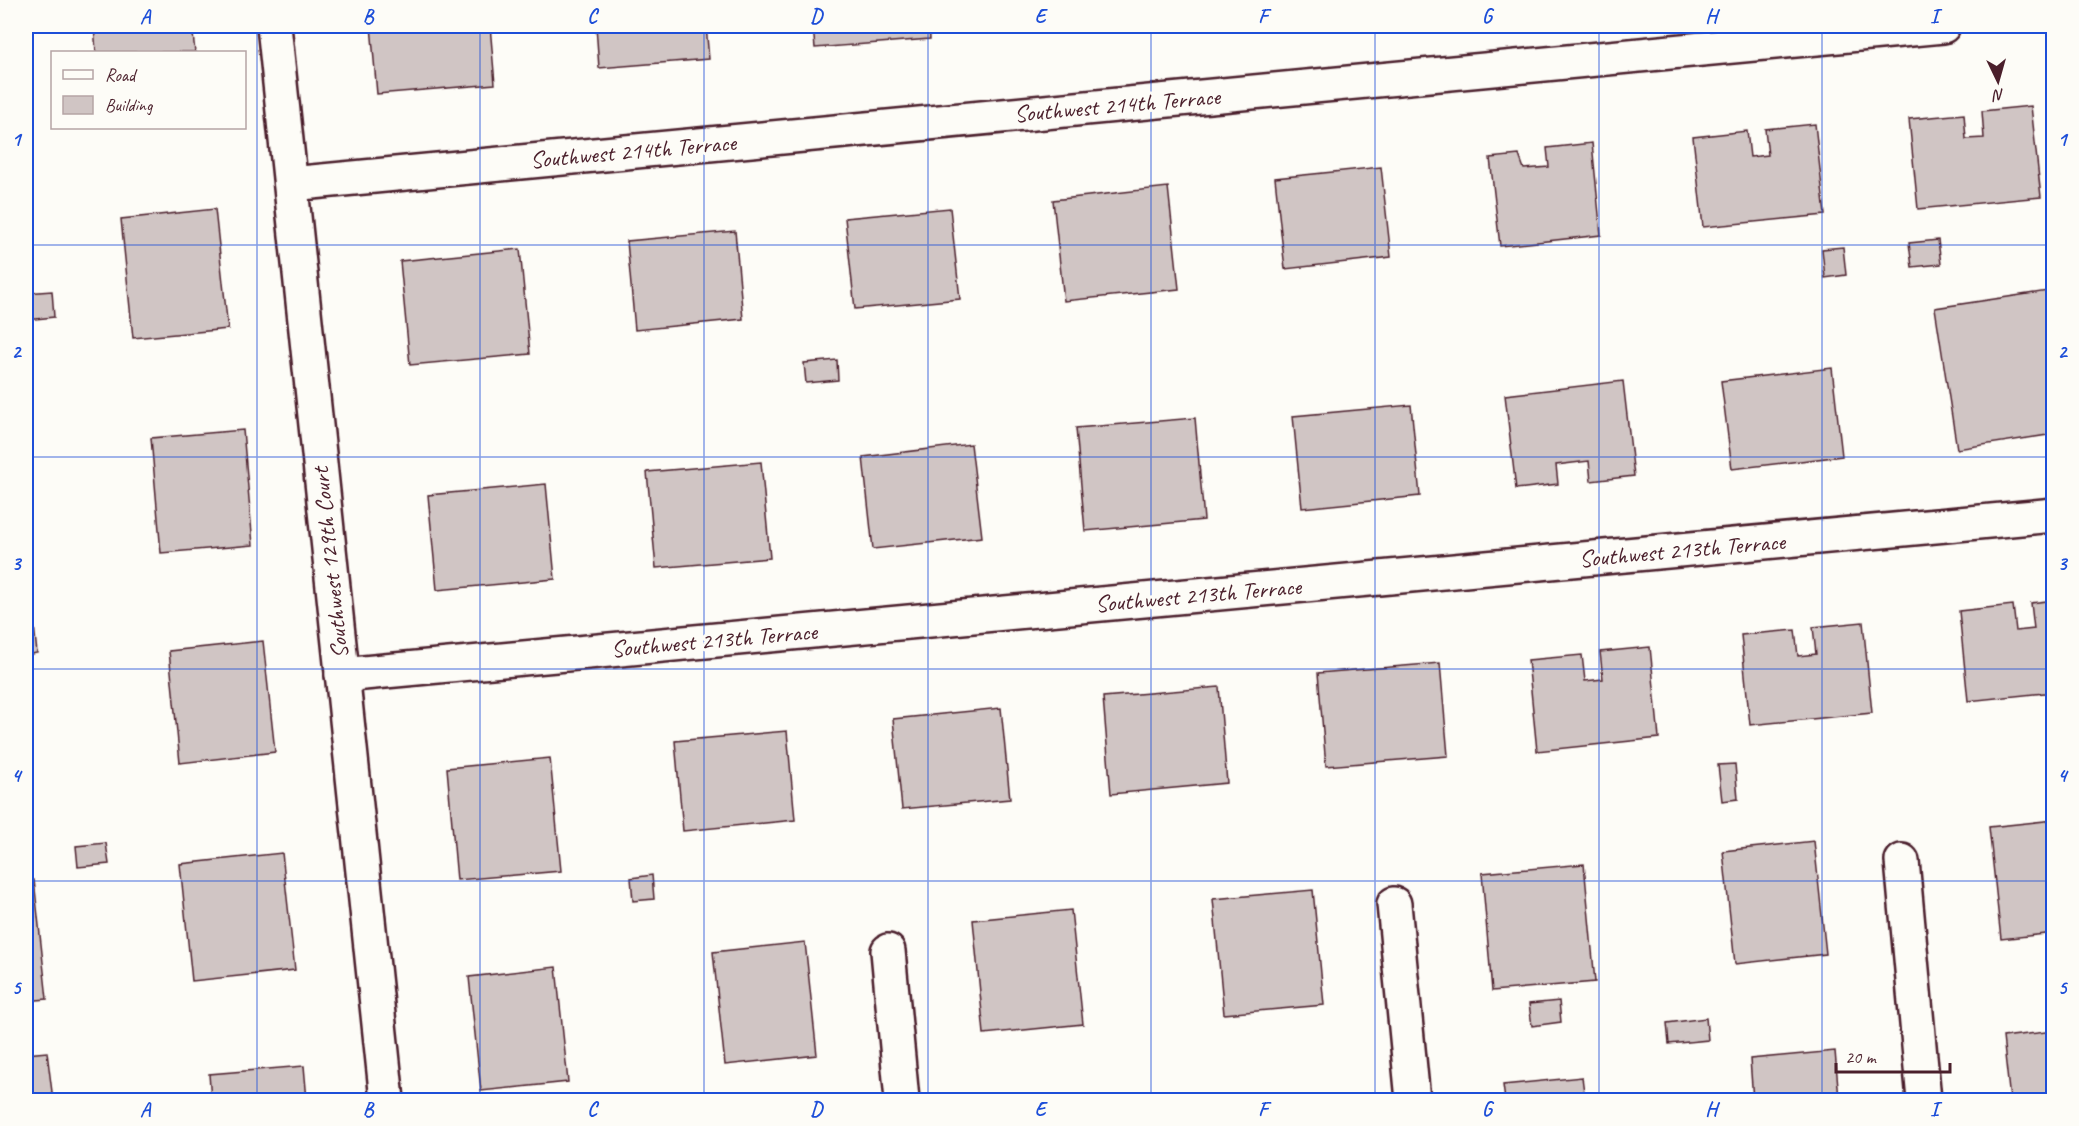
<svg xmlns="http://www.w3.org/2000/svg" width="2079" height="1126" font-family="Caveat,sans-serif">
<style>
.building{fill:#d0c5c4;stroke:#4a1f2b;stroke-width:1.5}
.lines{fill:none;stroke-linecap:round;stroke-linejoin:round}
.minor-casing{stroke:#4a1f2b;stroke-width:38}
.minor{stroke:#fdfcf7;stroke-width:33}
.grid{fill:none;stroke:#1d4ed8;stroke-width:1.5;stroke-opacity:0.55}
.labels{text-anchor:middle;dominant-baseline:central;stroke-width:6;stroke-linejoin:round;paint-order:stroke}
.street-label{font-size:24px;fill:#4a1f2b;stroke:#fdfcf7}
.neatline{fill:none;stroke:#1d4ed8;stroke-width:2}
.grid-label{font-size:20px;text-anchor:middle;font-weight:bold;fill:#1d4ed8}
</style>
<rect width="100%" height="100%" fill="#fdfcf7"/>
<filter id="ink" filterUnits="userSpaceOnUse"><feTurbulence type="fractalNoise" baseFrequency=".0167" numOctaves="2"/><feDisplacementMap in="SourceGraphic" scale="12" xChannelSelector="R" yChannelSelector="G"/><feConvolveMatrix kernelMatrix="1 2 1 2 8 2 1 2 1" color-interpolation-filters="sRGB"/></filter>
<g filter="url(#ink)">
<g class="building">
<polygon points="94,26 192,26 195,52 96,52"/>
<polygon points="371,26 490,26 495,84 377,94"/>
<polygon points="596,26 706,26 709,59 599,68"/>
<polygon points="813,26 929,26 930,39 815,48"/>
<polygon points="1035,26 1086,26 1035,30"/>
<polygon points="2031,106 2041,197 1918,209 1909,119 1964,114 1966,139 1984,138 1982,111"/>
<polygon points="1815,124 1825,215 1703,227 1693,137 1747,131 1750,157 1768,155 1765,129"/>
<polygon points="1592,143 1601,235 1500,246 1490,158 1519,155 1524,169 1549,167 1547,148"/>
<polygon points="1381,167 1391,257 1285,269 1275,178"/>
<polygon points="1168,187 1179,289 1064,301 1053,200"/>
<polygon points="950,208 960,299 855,309 845,218"/>
<polygon points="215,209 228,329 133,338 121,219"/>
<polygon points="735,231 743,319 635,330 627,241"/>
<polygon points="1938,240 1941,264 1912,267 1909,243"/>
<polygon points="1843,247 1846,275 1825,278 1822,249"/>
<polygon points="520,249 530,354 410,365 400,261"/>
<polygon points="2054,290 2054,434 1957,449 1935,308"/>
<polygon points="52,291 54,317 26,320 26,293"/>
<polygon points="837,360 838,380 806,383 804,363"/>
<polygon points="1832,368 1842,456 1732,469 1721,381"/>
<polygon points="1623,381 1634,476 1591,481 1589,461 1556,465 1558,484 1516,489 1505,395"/>
<polygon points="1411,405 1420,496 1302,508 1293,416"/>
<polygon points="1195,418 1204,520 1085,531 1076,428"/>
<polygon points="243,430 253,545 161,553 151,438"/>
<polygon points="971,444 982,537 873,549 863,457"/>
<polygon points="761,462 770,558 656,568 647,472"/>
<polygon points="546,484 555,579 437,590 428,495"/>
<polygon points="2054,600 2054,692 1968,701 1959,611 2013,605 2016,631 2034,629 2031,603"/>
<polygon points="1863,622 1872,713 1750,725 1741,635 1795,630 1798,656 1816,654 1813,627"/>
<polygon points="34,625 37,653 26,655 26,626"/>
<polygon points="263,641 275,752 180,763 169,651"/>
<polygon points="1650,647 1659,738 1537,751 1528,660 1582,655 1585,681 1603,679 1600,652"/>
<polygon points="1440,663 1448,756 1326,766 1318,673"/>
<polygon points="1219,687 1227,783 1111,794 1103,697"/>
<polygon points="1001,708 1010,799 902,809 893,719"/>
<polygon points="787,731 795,820 683,831 675,741"/>
<polygon points="550,758 561,871 457,880 447,768"/>
<polygon points="1735,764 1738,799 1722,801 1718,765"/>
<polygon points="26,778 29,823 26,823"/>
<polygon points="2054,820 2054,933 2001,939 1989,827"/>
<polygon points="1814,841 1826,954 1735,964 1723,851"/>
<polygon points="106,843 109,864 78,867 76,846"/>
<polygon points="282,853 295,970 192,981 180,864"/>
<polygon points="1584,864 1595,982 1492,991 1482,873"/>
<polygon points="652,875 654,899 633,901 631,878"/>
<polygon points="26,880 34,880 47,999 26,1001"/>
<polygon points="1313,890 1324,1005 1224,1014 1213,899"/>
<polygon points="1071,910 1083,1024 984,1034 973,920"/>
<polygon points="805,942 817,1055 725,1065 713,952"/>
<polygon points="556,967 568,1082 481,1091 469,977"/>
<polygon points="1559,1001 1561,1022 1532,1026 1529,1004"/>
<polygon points="1706,1018 1708,1040 1669,1044 1667,1023"/>
<polygon points="2054,1031 2054,1100 2010,1100 2003,1037"/>
<polygon points="1835,1051 1839,1099 1753,1100 1750,1059"/>
<polygon points="47,1052 53,1100 26,1100 26,1054"/>
<polygon points="304,1066 307,1100 211,1100 209,1074"/>
<polygon points="1582,1077 1585,1100 1505,1100 1503,1085"/>
</g>
<g class="lines">
<g class="minor-casing">
<g id="minor">
<polyline points="274,26 387,1100"/>
<polyline points="291,184 1943,26"/>
<polyline points="342,675 2054,515"/>
<polyline points="1902,861 1924,1100"/>
<polyline points="1394,904 1413,1100"/>
<polyline points="888,951 902,1100"/>
</g>
</g>
<use href="#minor" class="minor"/>
</g>
</g>
<path class="grid" d="M257 26V1100M480 26V1100M704 26V1100M928 26V1100M1151 26V1100M1375 26V1100M1599 26V1100M1822 26V1100M26 245H2054M26 457H2054M26 669H2054M26 881H2054"/>
<g class="labels">
<g class="street-label">
<text transform="translate(1117 105) rotate(-5)">Southwest 214th Terrace</text>
<text transform="translate(633 151) rotate(-5)">Southwest 214th Terrace</text>
<text transform="translate(1682 550) rotate(-5)">Southwest 213th Terrace</text>
<text transform="translate(330 563) rotate(-96)">Southwest 129th Court</text>
<text transform="translate(1198 595) rotate(-5)">Southwest 213th Terrace</text>
<text transform="translate(714 640) rotate(-5)">Southwest 213th Terrace</text>
</g>
</g>
<rect width="2079" height="1126" fill="none" stroke="#fdfcf7" stroke-width="66"/>
<rect x="51" y="51" width="195" height="78" fill="#fdfcf7" stroke="#b5a4a5" stroke-width="1.5"/>
<rect x="63" y="70" width="30" height="9" fill="#fdfcf7" stroke="#b5a4a5" stroke-width="1.5"/>
<text x="105" y="81" font-size="18" fill="#4a1f2b">Road</text>
<rect x="63" y="96" width="30" height="18" fill="#d0c5c4" stroke="#b5a4a5" stroke-width="1.5"/>
<text x="105" y="111" font-size="18" fill="#4a1f2b">Building</text>
<g transform="translate(1998 81) rotate(175)" stroke="#fdfcf7" stroke-width="4.5" paint-order="stroke">
<path d="M0-4.5L10 22L0 15L-10 22Z" fill="#4a1f2b"/>
<text y="-9" font-size="16" font-weight="bold" text-anchor="middle" fill="#4a1f2b">N</text>
</g>
<path d="M1836 1063v9h114v-9" fill="none" stroke="#4a1f2b" stroke-width="3"/>
<text x="1845" y="1063" font-size="18" fill="#4a1f2b" stroke="#fdfcf7" stroke-width="4.5" paint-order="stroke">20 m</text>
<rect x="33" y="33" width="2013" height="1060" class="neatline"/>
<g class="grid-label">
<text x="145" y="23">A</text>
<text x="368" y="23">B</text>
<text x="592" y="23">C</text>
<text x="816" y="23">D</text>
<text x="1040" y="23">E</text>
<text x="1263" y="23">F</text>
<text x="1487" y="23">G</text>
<text x="1711" y="23">H</text>
<text x="1934" y="23">I</text>
<text x="16" y="146">1</text>
<text x="2062" y="146">1</text>
<text x="16" y="358">2</text>
<text x="2062" y="358">2</text>
<text x="16" y="570">3</text>
<text x="2062" y="570">3</text>
<text x="16" y="782">4</text>
<text x="2062" y="782">4</text>
<text x="16" y="994">5</text>
<text x="2062" y="994">5</text>
<text x="145" y="1116">A</text>
<text x="368" y="1116">B</text>
<text x="592" y="1116">C</text>
<text x="816" y="1116">D</text>
<text x="1040" y="1116">E</text>
<text x="1263" y="1116">F</text>
<text x="1487" y="1116">G</text>
<text x="1711" y="1116">H</text>
<text x="1934" y="1116">I</text>
</g>
</svg>
